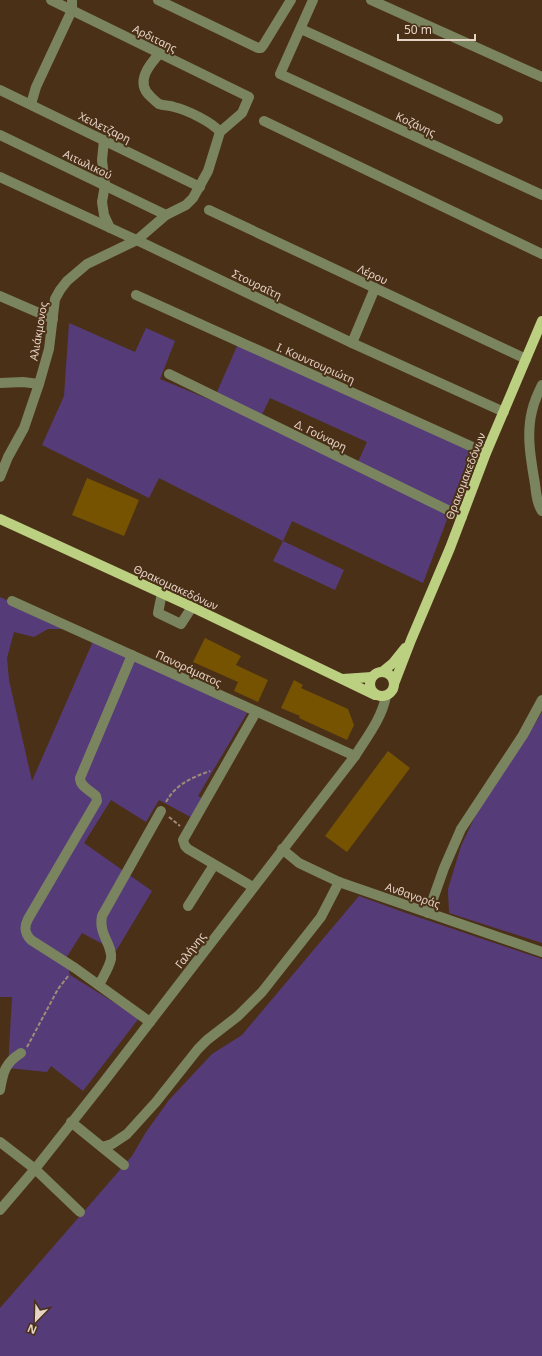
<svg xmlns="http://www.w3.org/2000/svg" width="542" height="1356" font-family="'Noto Sans',sans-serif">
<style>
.green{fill:#553c79;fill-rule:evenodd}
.building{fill:#765300}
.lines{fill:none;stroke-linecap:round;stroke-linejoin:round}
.path{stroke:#a08a78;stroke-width:2;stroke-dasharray:4 2;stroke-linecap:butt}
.minor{stroke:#7a845f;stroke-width:10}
.major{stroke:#bcd082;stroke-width:10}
.labels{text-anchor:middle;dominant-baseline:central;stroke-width:4;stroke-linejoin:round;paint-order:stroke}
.street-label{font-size:11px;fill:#e5d3c6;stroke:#4b3018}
</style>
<rect width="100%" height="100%" fill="#4b3018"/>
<g class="green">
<path d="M69 323 135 352 146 328 175 341 160 379 213 401 238 344 475 452 451 509 423 583 292 521 283 541 344 570 335 590 273 561 283 541 159 478 149 498 42 445 64 396ZM270 398 367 442 357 464 259 421Z"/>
<polygon points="0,597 72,629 48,629 34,637 14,632 7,658 9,680 32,781 94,639 247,713 198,796 207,801 196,820 159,800 146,822 111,800 84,843 152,891 116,951 82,933 66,958 70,975 139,1018 83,1091 51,1066 47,1072 8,1068 12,997 0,997"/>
<polygon points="542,712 542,943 449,913 448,889 461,846 478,810 538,719"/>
<polygon points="359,896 406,913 542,959 542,1356 0,1356 0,1308 132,1156 146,1132 169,1100 212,1054 242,1035"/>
</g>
<g class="building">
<polygon points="87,478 139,500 124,536 72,515"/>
<polygon points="205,638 241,656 236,665 268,680 258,702 234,691 238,682 193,662"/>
<polygon points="294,680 303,685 301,688 348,709 354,725 347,740 299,718 300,716 281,708"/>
<polygon points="388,751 410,768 347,852 325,836"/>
</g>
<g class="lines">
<g class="path">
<path d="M166 802C176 784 191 778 210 771"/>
<polyline points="169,817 180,826"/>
<polyline points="27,1047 58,989 69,975"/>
</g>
<g class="minor">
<polyline points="158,0 258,48 261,48 264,44 291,0"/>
<polyline points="313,0 280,74 542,195"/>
<polyline points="371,0 542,77"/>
<polyline points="301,29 498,119"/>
<path d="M160 53C149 65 135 82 150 96 152 98 156 102 159 104 164 106 170 105 174 107 187 110 212 122 220 132"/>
<polyline points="0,90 200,187"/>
<polyline points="31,104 36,87 72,10 72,0"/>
<polyline points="264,121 542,254"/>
<polyline points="0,135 166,215"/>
<polyline points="104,140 102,160 105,185 102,202 104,215 110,228"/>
<polyline points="0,177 145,244 352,343 504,412"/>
<polyline points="209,210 526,359"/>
<polyline points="136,295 486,453"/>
<polyline points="0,296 53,319"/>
<polyline points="352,343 375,288"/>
<polyline points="169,374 462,517"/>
<polyline points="0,383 23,382 39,384"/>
<path d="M542 385C538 393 534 402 532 411 526 435 531 460 535 484 536 493 537 504 542 511"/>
<polyline points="0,477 8,457 24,428 39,384 49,349 55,299 60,290 67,281 87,264 137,240 166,215 186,205 193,198 208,171 220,132 242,113 249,97 51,0"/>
<polyline points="162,593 158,613 181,624 192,607"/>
<polyline points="12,601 355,756"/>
<path d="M132 655 80 778C80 787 90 790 96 796L97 801 28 919C24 927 24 933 31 940L75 968 150 1022"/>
<polyline points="282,849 299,863 339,882 542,952"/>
<polyline points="253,887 188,849 185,846 183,840 256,712"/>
<polyline points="188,906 214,865"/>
<polyline points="428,913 444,868 461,829 523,735 542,700"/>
<path d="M99 985C103 977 109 968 111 959 113 945 98 934 102 916L161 811"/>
<path d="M0 1090C3 1072 5 1063 21 1053"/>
<polyline points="71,1122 124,1165"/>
<polyline points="0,1142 35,1169 80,1212"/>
<polyline points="102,1147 112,1144 127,1134 156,1102 198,1049 207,1040 238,1016 262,992 321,917 339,882"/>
<path d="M0 1210 35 1169 103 1083 355 756C367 737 382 718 386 696"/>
</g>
<g class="major">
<polyline points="0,519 192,607 375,695"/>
<circle cx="382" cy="684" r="12"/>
<polyline points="382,672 393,663 405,648"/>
<polyline points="343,679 372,677"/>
<polyline points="394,684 411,640 450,548 486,453 542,321"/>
</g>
</g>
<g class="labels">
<g class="street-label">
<text transform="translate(155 38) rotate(26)">Αρδιταης</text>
<text transform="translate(416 124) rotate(25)">Κοζάνης</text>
<text transform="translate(105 127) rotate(26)">Χειλετζαρη</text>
<text transform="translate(88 164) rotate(26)">Αιτωλικού</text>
<text transform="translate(373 274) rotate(25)">Λέρου</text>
<text transform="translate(257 284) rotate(26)">Στουραΐτη</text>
<text transform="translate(38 331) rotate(-80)">Αλιάκμονος</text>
<text transform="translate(316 363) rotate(24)">Ι. Κουντουριώτη</text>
<text transform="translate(321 435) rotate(26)">Δ. Γούναρη</text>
<text transform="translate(465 476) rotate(-69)">Θρακομακεδόνων</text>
<text transform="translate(176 587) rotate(25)">Θρακομακεδόνων</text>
<text transform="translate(189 668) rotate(25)">Πανοράματος</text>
<text transform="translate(413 895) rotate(19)">Ανθαγοράς</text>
<text transform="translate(190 950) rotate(-52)">Γαλήνης</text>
</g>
</g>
<g transform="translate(36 1320) rotate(203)" stroke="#4b3018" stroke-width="3" paint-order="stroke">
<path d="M0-3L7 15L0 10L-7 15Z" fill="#e5d3c6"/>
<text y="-6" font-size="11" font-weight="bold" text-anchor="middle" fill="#e5d3c6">N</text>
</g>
<path d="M398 34v6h77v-6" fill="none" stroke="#e5d3c6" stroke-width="2"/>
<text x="404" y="34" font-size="12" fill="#e5d3c6" stroke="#4b3018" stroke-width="3" paint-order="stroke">50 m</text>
</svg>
